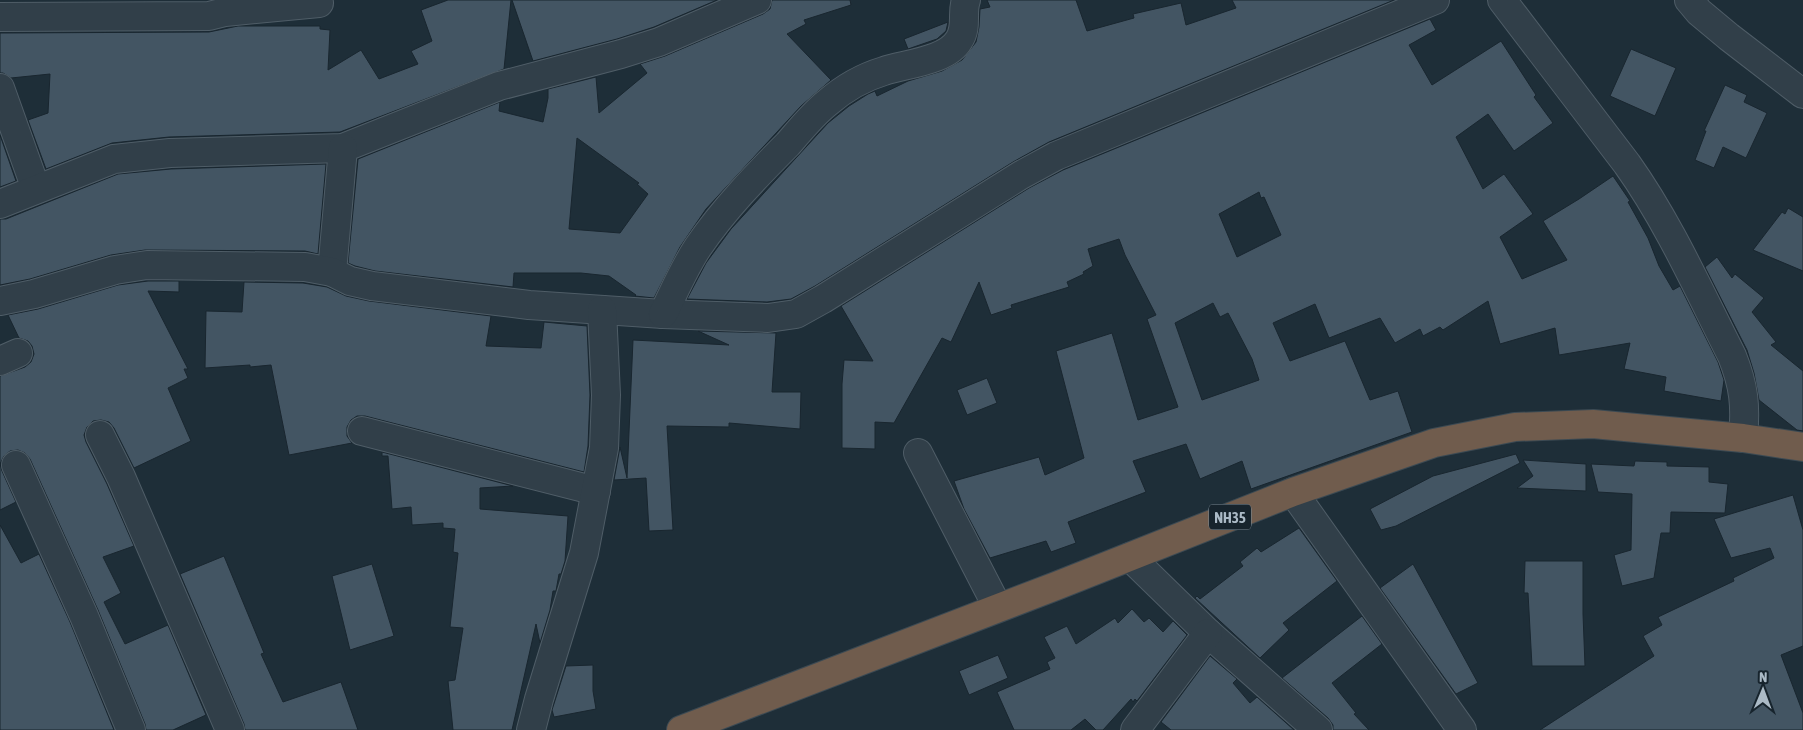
<svg xmlns="http://www.w3.org/2000/svg" width="1803" height="730" font-family="'Asap Condensed',sans-serif">
<style>
.building{fill:#435563;stroke:#19262f;fill-rule:evenodd}
.lines{fill:none;stroke-linecap:round;stroke-linejoin:round}
.minor-casing{stroke:#4f5d67;stroke-width:30}
.highway-casing{stroke:#3c4a53;stroke-width:30}
.minor{stroke:#313f49;stroke-width:28}
.highway{stroke:#705c4d;stroke-width:28}
.labels{text-anchor:middle;dominant-baseline:central;stroke-width:4;stroke-linejoin:round;paint-order:stroke}
.shield{fill:#17242d;stroke:#7f8d98;stroke-width:1}
.shield-label{font-size:15px;font-weight:bold;fill:#abbac6}
</style>
<rect width="100%" height="100%" fill="#1e2e38"/>
<g class="building">
<polygon points="448,0 511,0 504,69 340,132 169,137 112,143 46,169 28,120 48,113 50,74 11,78 3,73 0,73 0,33 209,32 238,26 320,26 320,29 330,30 328,70 361,50 379,79 418,64 411,51 432,41 421,10"/>
<polygon points="512,0 717,0 654,27 617,39 533,61"/>
<path d="M772 0H850L851 5 804 20 806 24 787 34 831 80 801 106 706 209 680 247 654 298 635 296 636 295 609 276 581 273H514L513 287 375 271 355 266 348 263 358 159 500 102 499 111 543 122 548 98V89L596 77 599 113 647 73 640 64 665 56 763 14 770 9ZM577 138 639 183 637 184 648 194 620 233 569 229Z"/>
<polygon points="987,0 1076,0 1087,31 1134,18 1133,14 1181,3 1186,25 1236,8 1232,0 1394,0 1049,142 1013,162 815,286 791,299 767,302 687,299 706,263 731,229 828,123 849,106 868,94 875,91 877,96 908,81 942,71 962,60 976,42 979,27 980,9 990,7"/>
<path d="M1430 19 1436 30 1409 45 1432 85 1501 41 1536 95 1534 97 1553 123 1514 151 1488 114 1456 137 1483 189 1504 174 1533 214 1500 237 1522 279 1567 260 1543 221 1579 199 1613 176 1630 201 1628 202 1648 238 1659 266 1673 290 1680 286 1718 362 1724 380 1721 401 1664 391 1666 377 1624 369 1630 343 1559 355 1555 328 1500 344 1488 301 1443 330 1440 327 1423 336 1420 329 1395 343 1380 318 1329 338 1315 304 1273 323 1290 361 1345 341 1370 400 1398 391 1412 432 1251 489 1242 461 1200 479 1186 444 1133 461 1146 492 1068 522 1076 543 1051 552 1046 541 990 558 964 509 954 481 1039 457 1045 475 1084 458 1056 351 1112 333 1138 420 1178 407 1147 319 1156 315 1125 255 1119 239 1088 249 1093 266 1083 272 1084 274 1067 282 1069 287 1011 305 1012 308 991 315 979 282 951 342 942 338 894 423 875 422V449L842 448V384L844 360 873 361 841 306 1029 188 1063 170ZM1259 192 1261 198 1264 197 1281 235 1237 257 1219 214ZM1213 303 1220 317 1228 313 1252 359 1259 380 1202 400 1175 323Z"/>
<polygon points="948,22 946,31 937,39 908,49 904,39"/>
<polygon points="1631,49 1676,68 1655,116 1610,96"/>
<polygon points="1725,85 1747,95 1744,102 1767,113 1746,158 1723,147 1714,168 1695,160 1706,131 1704,131"/>
<polygon points="0,135 16,181 0,187"/>
<polygon points="326,164 318,254 305,251 145,250 111,255 30,279 0,285 0,219 6,219 118,174 171,169"/>
<polygon points="1788,208 1803,217 1803,271 1753,250 1782,212 1785,214"/>
<polygon points="1717,257 1732,278 1735,274 1764,298 1752,312 1776,342 1771,345 1803,371 1803,431 1797,430 1759,400 1754,373 1747,350 1705,267"/>
<polygon points="148,281 179,281 179,292 148,291 188,369 184,369 188,378 168,388 191,441 134,468 114,428 109,422 101,420 93,421 87,427 84,435 86,442 107,484 134,546 103,557 121,593 104,602 125,644 168,625 206,715 173,730 146,730 145,724 98,610 30,459 25,453 18,450 10,451 4,456 0,464 2,471 16,502 0,510 0,376 25,367 31,362 34,354 32,346 28,341 19,338 8,315 38,309 118,285"/>
<polygon points="244,282 303,283 327,287 346,296 369,301 491,316 486,346 541,348 544,322 587,326 590,395 588,446 584,472 365,416 357,416 351,420 347,427 347,436 352,443 289,455 271,365 250,367 250,365 205,368 206,311 242,312"/>
<polygon points="698,331 776,333 772,392 801,392 800,429 729,423 729,427 667,426 673,530 649,531 646,478 614,480 620,447 627,478 633,340 729,345"/>
<polygon points="987,378 997,403 967,415 957,390"/>
<polygon points="382,452 513,486 480,488 480,509 568,516 565,561 561,574 559,574 556,591 553,591 550,610 540,643 536,624 512,730 453,730 448,681 455,680 463,628 450,627 458,553 453,552 455,529 443,528 443,523 412,525 411,507 392,509 388,456 382,456"/>
<polygon points="1516,454 1520,463 1396,526 1381,530 1370,509 1433,476"/>
<polygon points="1523,460 1586,464 1586,491 1517,488 1533,476"/>
<polygon points="1635,461 1667,462 1667,466 1709,467 1709,482 1728,484 1725,513 1671,512 1670,533 1661,533 1654,578 1622,586 1614,555 1631,550 1632,494 1598,492 1591,464 1634,466"/>
<polygon points="1793,495 1803,530 1803,646 1781,655 1803,713 1803,730 1540,730 1654,656 1643,636 1662,625 1658,617 1734,581 1733,578 1774,558 1770,548 1731,558 1714,519"/>
<polygon points="0,525 21,563 39,554 70,622 114,730 0,730"/>
<polygon points="1299,528 1337,581 1283,623 1289,630 1260,658 1195,598 1197,596 1200,599 1243,566 1240,562 1257,548 1261,552"/>
<polygon points="224,556 264,653 261,654 283,702 341,682 358,730 245,730 244,724 180,574"/>
<polygon points="1525,561 1583,561 1583,614 1585,666 1532,666 1528,593 1524,593"/>
<polygon points="372,564 394,636 350,650 332,576"/>
<polygon points="1413,564 1478,683 1456,694 1380,588"/>
<polygon points="1132,609 1144,622 1149,618 1163,632 1173,621 1187,635 1137,701 1135,699 1133,702 1131,699 1103,730 1096,730 1085,719 1071,730 1014,730 997,692 1050,669 1047,662 1055,658 1044,637 1067,626 1076,644 1115,618 1118,623"/>
<polygon points="1362,616 1382,644 1332,683 1356,713 1354,714 1369,730 1333,730 1333,725 1328,718 1282,678"/>
<polygon points="998,655 1008,678 969,695 959,671"/>
<polygon points="1210,656 1237,679 1233,683 1250,703 1257,697 1294,730 1171,730 1161,722"/>
<polygon points="593,665 593,691 596,709 554,717 552,710 566,666"/>
</g>
<g class="lines">
<g class="minor-casing">
<g id="minor">
<path d="M1502 0 1627 164C1669 223 1699 291 1732 356 1744 386 1746 406 1743 438"/>
<polyline points="1689,0 1699,12 1729,37 1803,94"/>
<polyline points="0,17 209,16 225,12 319,3"/>
<polyline points="0,88 36,189"/>
<polyline points="0,204 114,159 170,153 343,148 499,86 621,54 659,42 757,0"/>
<polyline points="332,272 343,148"/>
<polyline points="0,301 34,294 115,270 147,265 305,267 332,272 350,281 372,286 529,305 663,314 768,318 796,314 823,299 1021,175 1056,156 1435,0"/>
<path d="M663 314C674 292 684 268 698 247 724 209 756 176 788 144 800 130 813 114 827 103 843 89 864 77 884 71 905 64 947 61 959 40 968 26 961 14 966 0"/>
<polyline points="0,361 18,353"/>
<polyline points="362,431 596,491"/>
<polyline points="100,435 121,477 230,730"/>
<polyline points="918,453 998,608"/>
<polyline points="16,465 84,616 131,730"/>
<polyline points="1293,492 1462,730"/>
<polyline points="1130,557 1208,633 1318,730"/>
<polyline points="531,730 539,699 584,553 604,448 606,395 602,310"/>
<polyline points="1135,730 1208,633"/>
</g>
</g>
<g class="highway-casing">
<polyline id="highway" points="681,730 1056,586 1293,492 1434,443 1515,427 1593,424 1743,438 1803,447"/>
</g>
<use href="#minor" class="minor"/>
<use href="#highway" class="highway"/>
</g>
<g class="labels">
<rect class="shield" x="1209" y="504.5" width="42" height="25" rx="4"/>
<g class="shield-label">
<text x="1230" y="517">NH35</text>
</g>
</g>
<g transform="translate(1763 690) rotate(1)" stroke="#17242d" stroke-width="4" paint-order="stroke">
<path d="M0-4L9 19L0 12L-9 19Z" fill="#abbac6"/>
<text y="-8" font-size="14" font-weight="bold" text-anchor="middle" fill="#abbac6">N</text>
</g>
</svg>
